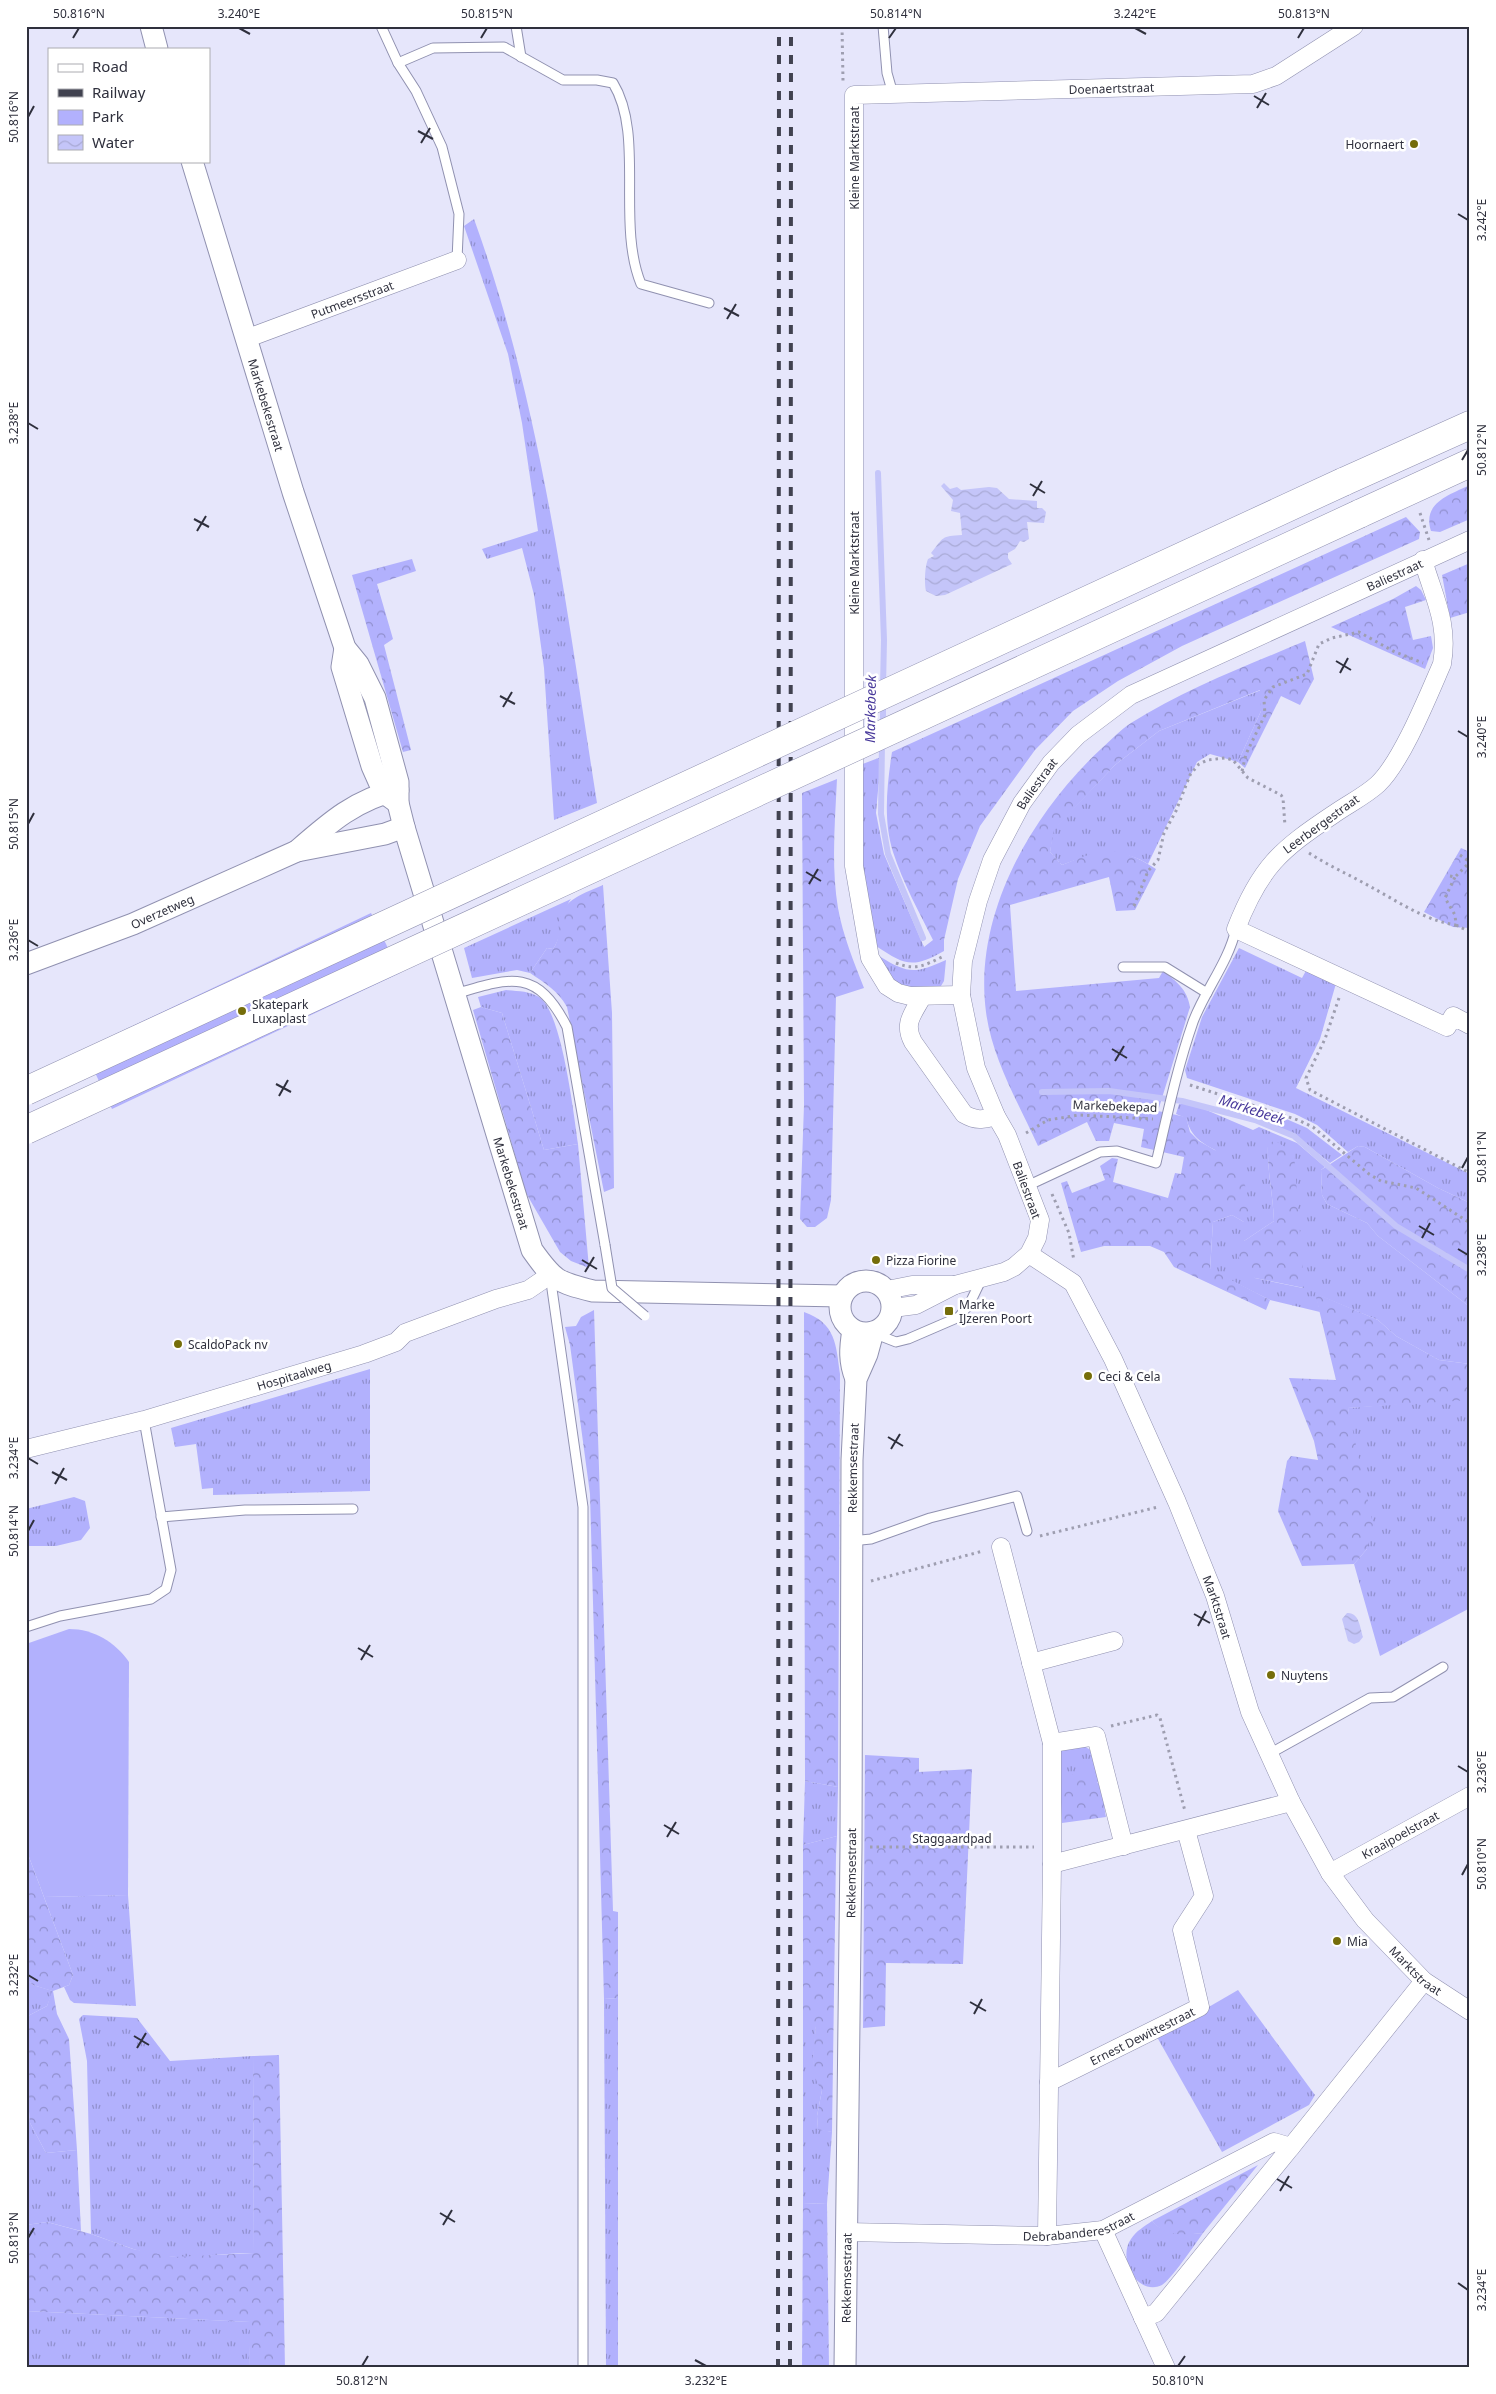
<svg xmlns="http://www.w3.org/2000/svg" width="1496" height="2394" font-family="'Noto Sans',sans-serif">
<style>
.grass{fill:url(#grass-tufts);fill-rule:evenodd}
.forest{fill:url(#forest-crowns)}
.park{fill:#b2b1fd}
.water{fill:url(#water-waves)}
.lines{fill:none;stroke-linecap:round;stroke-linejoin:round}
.stream{stroke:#c4c5f9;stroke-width:6}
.service-casing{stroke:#9091b0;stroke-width:11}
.minor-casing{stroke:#9091b0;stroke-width:19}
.tertiary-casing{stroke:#9091b0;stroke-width:23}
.motorway-casing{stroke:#9091b0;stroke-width:29}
.path{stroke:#9e9eb0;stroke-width:3;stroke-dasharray:2.5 4;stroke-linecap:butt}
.service{stroke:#fff;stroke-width:9}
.minor{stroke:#fff;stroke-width:18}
.tertiary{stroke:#fff;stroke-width:21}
.motorway{stroke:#fff;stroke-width:28}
.rail{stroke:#414250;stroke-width:4;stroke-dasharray:9 9;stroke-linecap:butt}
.service-bridge-casing{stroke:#9091b0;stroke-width:11;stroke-linecap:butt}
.motorway-bridge-casing{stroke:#9091b0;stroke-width:29;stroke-linecap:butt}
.service-bridge{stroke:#fff;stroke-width:9}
.motorway-bridge{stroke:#fff;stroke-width:28}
.ticks{fill:none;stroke:#2f303d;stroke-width:2}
.poi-dot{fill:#756d0a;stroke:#fff;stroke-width:2}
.labels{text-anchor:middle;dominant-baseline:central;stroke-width:5;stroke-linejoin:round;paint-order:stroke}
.street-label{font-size:12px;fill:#2f303d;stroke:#fff}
.poi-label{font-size:12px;fill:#2f303d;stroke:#fff;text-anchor:start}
.water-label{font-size:14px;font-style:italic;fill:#48399b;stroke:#fff}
.neatline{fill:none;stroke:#2f303d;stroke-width:2}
.ticks-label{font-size:12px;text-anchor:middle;fill:#2f303d}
</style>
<defs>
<pattern id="grass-tufts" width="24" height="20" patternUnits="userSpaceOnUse" patternTransform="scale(1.25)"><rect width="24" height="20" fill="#b2b1fd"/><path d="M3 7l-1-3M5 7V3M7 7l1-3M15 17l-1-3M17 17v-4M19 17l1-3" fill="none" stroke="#9190ce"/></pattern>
<pattern id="forest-crowns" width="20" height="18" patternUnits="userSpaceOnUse" patternTransform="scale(1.25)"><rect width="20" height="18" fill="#b2b1fd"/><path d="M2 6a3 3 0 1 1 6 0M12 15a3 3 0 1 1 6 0" fill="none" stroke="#9190ce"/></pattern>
<pattern id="water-waves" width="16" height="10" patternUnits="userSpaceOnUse" patternTransform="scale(1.25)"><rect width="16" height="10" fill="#c4c5f9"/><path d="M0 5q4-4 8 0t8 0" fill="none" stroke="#a9aad6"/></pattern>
</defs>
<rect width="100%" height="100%" fill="#e6e6fb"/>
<g class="grass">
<path d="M474 219C542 407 566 607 597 803L554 820 544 668 534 595 522 548 487 559 482 549 538 531 522 423 508 354 464 226Z"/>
<path d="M1261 690V711L1238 762 1210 754 1197 762 1148 864C1122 847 1089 854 1062 865L1050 852 1053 830 1115 765 1159 731Z"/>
<path d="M881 757 876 813 884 854 924 947 933 940H944V951C912 969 905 965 876 946L862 889 860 765Z"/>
<path d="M571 899C559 915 564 934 553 949L547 948 530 973 517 970 472 978 464 948Z"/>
<polygon points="1239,948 1302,978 1308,967 1337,980 1320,1039 1296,1088 1470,1174 1470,1203 1438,1188 1365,1147 1358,1146 1348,1152 1317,1125 1295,1114 1187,1078 1185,1070 1202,1017"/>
<path d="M879 956C908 974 915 974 946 960L944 981 941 986C928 989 905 990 893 981 887 976 883 963 879 956Z"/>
<path d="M506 990C517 991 530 991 539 997 562 1011 574 1116 578 1144L544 1150 502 1013 481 1007 478 997Z"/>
<path d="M1190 1103 1253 1130 1259 1127 1297 1143 1325 1167 1321 1170 1322 1195 1327 1204 1367 1223 1378 1236 1470 1307V1364L1439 1360 1396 1336 1378 1320 1316 1294 1320 1312 1270 1300 1210 1270 1213 1222 1232 1215 1244 1222 1215 1150C1198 1141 1191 1135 1186 1118L1176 1114 1179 1104ZM1268 1146 1303 1288 1255 1278 1244 1241 1274 1221C1273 1195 1267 1171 1268 1146Z"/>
<polygon points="1275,1114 1307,1128 1342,1155 1330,1163 1295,1135 1267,1122"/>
<polygon points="370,1369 370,1491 213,1495 213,1488 202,1489 196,1444 175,1447 171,1428"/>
<polygon points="1447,1400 1470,1400 1470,1608 1380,1656 1354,1564 1367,1549 1348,1408"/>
<polygon points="74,1497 85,1501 90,1528 81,1540 56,1546 26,1546 26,1509"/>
<polygon points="1084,1746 1092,1751 1099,1782 1060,1782 1059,1753 1063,1749"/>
<polygon points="805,1781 838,1787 837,1836 803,1845"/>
<polygon points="128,1895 136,2006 74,2003 70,2000 64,1987 69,1985 73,1975 44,1897"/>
<polygon points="26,1979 33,1985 53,1991 47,2006 26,2017"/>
<polygon points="1238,1990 1315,2095 1309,2105 1222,2152 1157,2037"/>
<polygon points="618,1998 618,2368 606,2368 604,1999"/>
<path d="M83 2015 137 2018 170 2061 253 2056 254 2253C228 2252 203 2258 177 2257 148 2257 118 2243 91 2234L87 2061 79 2019Z"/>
<polygon points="803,2026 816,2026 813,2062 822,2090 817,2116 818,2129 832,2132 827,2204 803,2203"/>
<polygon points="26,2077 30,2123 46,2153 77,2150 81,2231 47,2222 26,2225"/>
<path d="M1152 2221C1162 2234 1187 2235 1203 2233 1196 2243 1170 2281 1162 2285 1137 2297 1117 2258 1131 2239 1136 2231 1145 2226 1152 2221Z"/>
<polygon points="26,2311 251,2322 249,2368 27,2368"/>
</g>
<g class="forest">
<path d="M1470 485V519L1440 532 1431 531C1422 503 1449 495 1470 485Z"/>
<path d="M1406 517 1420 532 1419 539 1182 646 1118 681 1073 711 1035 750 980 826 958 879 944 940H933C919 912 903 883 893 852 883 820 887 785 892 752Z"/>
<polygon points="412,559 416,571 377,584 393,639 384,645 411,750 403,752 352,575"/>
<polygon points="1470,563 1470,612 1450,618 1442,575"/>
<polygon points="1416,586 1421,590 1426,600 1405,607 1413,640 1431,636 1433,648 1425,669 1331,627 1393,599"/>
<path d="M1305 641 1314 679 1300 705 1281 696 1245 768 1238 762 1261 711 1260 690 1159 731 1115 765 1054 830 1050 852 1062 865C1103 848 1118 845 1156 869L1135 910 1116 911 1109 877 1010 905 1016 991 1159 978 1163 971C1177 982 1187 989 1190 1007L1158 1111 1186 1117 1190 1132 1199 1141 1232 1160 1245 1185 1250 1208 1244 1222 1232 1215 1213 1222 1210 1269 1270 1300 1266 1310 1174 1267 1164 1252 1150 1246H1104L1081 1252 1061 1183 1067 1181 1072 1193 1105 1180 1100 1166 1112 1158 1118 1159 1113 1182 1168 1198 1175 1173 1181 1174 1184 1157 1141 1147 1144 1129 1114 1123 1109 1141H1096L1087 1122 1038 1146C1019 1104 992 1059 986 1012 973 914 1032 813 1102 748 1111 740 1120 730 1131 723 1185 689 1246 666 1305 641Z"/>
<path d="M837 779C835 822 831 866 838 908 843 936 854 962 864 988L836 997 831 1200 827 1218 815 1227H807L800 1219 804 1105 802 793Z"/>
<polygon points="1461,848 1470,852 1470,928 1453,927 1424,912"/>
<path d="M603 885 612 1013 614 1188 604 1192 567 1007C558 991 545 983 530 973L547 948 553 949C560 939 558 933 559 922 562 899 585 893 603 885Z"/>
<polygon points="481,1007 502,1013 544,1150 578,1144 589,1268 571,1261 560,1252 526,1193 473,1010"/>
<path d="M1274 1140 1294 1153 1304 1288 1255 1278 1241 1266 1238 1254 1244 1241 1274 1221C1273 1195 1267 1171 1268 1146Z"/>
<polygon points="1358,1146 1365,1147 1438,1188 1470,1203 1470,1307 1378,1236 1367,1223 1327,1204 1322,1195 1321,1170"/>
<polygon points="1315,1293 1378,1320 1396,1336 1439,1360 1470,1364 1470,1400 1348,1408 1373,1524 1367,1549 1354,1564 1302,1566 1278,1511 1287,1461 1291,1456 1318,1460 1314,1441 1289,1378 1336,1380"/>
<polygon points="594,1310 613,1911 618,1912 618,1998 604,1999 590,1494 570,1345 565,1327 576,1326 581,1317"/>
<path d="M804 1312C836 1323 836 1345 840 1374L838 1787 805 1781Z"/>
<polygon points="865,1755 919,1758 919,1772 972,1769 963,1964 886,1963 885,2026 863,2028"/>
<path d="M1081 1773C1105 1778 1102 1796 1106 1817L1062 1823 1060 1782 1065 1776Z"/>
<path d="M837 1836 836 1855 832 2132 818 2130 817 2116 822 2090C808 2073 814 2047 816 2026H803V1845Z"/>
<polygon points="26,1849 73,1975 69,1985 53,1991 57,2014 69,2039 77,2150 46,2153 30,2123 26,2077 26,2017 47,2006 52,1991 33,1985 26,1979"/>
<polygon points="279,2055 285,2368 249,2368 250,2322 26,2311 26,2225 47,2222 91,2234 133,2249 174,2257 254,2253 253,2056"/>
<path d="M1258 2165 1203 2233C1183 2235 1165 2237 1152 2221Z"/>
<polygon points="803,2203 827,2204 829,2368 802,2368"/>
</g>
<g class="park">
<polygon points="371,913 400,973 112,1109 84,1049"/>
<path d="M69 1629C94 1629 115 1642 129 1662L128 1895 44 1897 26 1849V1644Z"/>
</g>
<g class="water">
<path d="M944 483 950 489 957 487 961 490 989 487 997 488 1009 499 1037 501V508H1042L1046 512 1044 523 1027 522 1029 539 1024 542 1020 541 1015 549 1008 553V558L1012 564 945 595 936 596 926 591C924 583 925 566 928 559L934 556 931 553C944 537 941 536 962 535L960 513 951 511 953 500 941 486Z"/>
<path d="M1347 1613C1359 1612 1360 1627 1363 1637L1359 1642 1354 1644 1348 1641 1342 1619Z"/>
</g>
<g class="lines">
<g class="stream">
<polyline points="878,473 884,640 883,687"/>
<polyline points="883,727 883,702"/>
<polyline points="882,742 881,814 888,854 923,938"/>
<polyline points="1042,1092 1109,1091 1182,1101 1255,1120 1294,1136 1396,1226 1470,1270"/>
</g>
<g class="service-casing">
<g id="service">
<polyline points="381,26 398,63 416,91 442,147 459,214 457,260"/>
<polyline points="516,26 521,57"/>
<polyline points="883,26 887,73 893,94"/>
<path d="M398 63 433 48 504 47 563 80H597L613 83C645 135 616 223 641 284L709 303"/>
<polyline points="1123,967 1165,967 1207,993"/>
<path d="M455 994C511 977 537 968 567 1027L605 1245"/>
<path d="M1027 1186 1100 1152 1117 1151 1156 1163C1167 1116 1177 1068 1193 1022 1205 990 1228 963 1236 929"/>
<polyline points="550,1275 583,1507 583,2368"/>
<polyline points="873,1333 896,1342 908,1339 959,1317 970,1303 982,1278"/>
<polyline points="161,1517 245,1510 353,1509"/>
<polyline points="851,1541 871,1539 930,1518 1017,1496 1027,1531"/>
<polyline points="26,1627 60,1616 151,1599 166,1589 171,1570 144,1420"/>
<polyline points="1269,1754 1370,1698 1393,1697 1443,1667"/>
</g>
</g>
<g class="minor-casing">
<g id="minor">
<path id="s1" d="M248 338 457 260"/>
<path d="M1423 560C1434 598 1449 623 1442 664 1428 696 1402 761 1378 784 1365 796 1348 804 1334 814 1280 850 1260 867 1236 929L1447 1027 1453 1016 1470 1025"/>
<path id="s2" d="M961 995 910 996 898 993 887 986 870 958 854 866V95L1253 84 1276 76 1354 26"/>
<path d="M922 997C913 1014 903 1023 913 1042L964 1114C976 1121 983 1120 996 1116"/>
<path id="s3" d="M1029 1254 1073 1283 1113 1359 1177 1502 1215 1596 1250 1712 1291 1802 1330 1873 1365 1920 1424 1981 1470 2011"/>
<path id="s4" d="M887 1290 912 1285H955L1004 1272 1014 1267 1029 1254 1037 1238 1040 1220 1007 1135 996 1116 976 1068 961 995 963 961 978 901 992 860 1022 803 1051 763 1078 735 1131 695 1470 540"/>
<polyline points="893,1308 916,1305 955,1285"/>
<path id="s5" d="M26 1449 144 1420 364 1354 396 1342 405 1333 496 1299 528 1290 550 1275"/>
<polyline points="1001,1547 1052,1743 1052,1864 1291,1802"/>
<polyline points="1031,1663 1114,1641"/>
<polyline points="1052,1743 1096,1736 1124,1846"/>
<path id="s6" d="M1330 1873 1470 1796"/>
<path id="s7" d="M1049 2082 1200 2007 1182 1930 1204 1896 1186 1830"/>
<polyline points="1103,2230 1166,2368"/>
<path id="s8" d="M846 2232 1047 2236 1103 2230 1274 2142 1291 2147 1424 1981"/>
<polyline points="1047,2236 1052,1864"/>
<polyline points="1143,2318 1156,2313 1291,2147"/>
</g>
</g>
<g class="tertiary-casing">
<g id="tertiary">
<polyline points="151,26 157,49"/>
<path id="s9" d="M192 161 293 492 345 648 358 664 375 698 398 782V803L404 827 532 1250C554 1281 557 1282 593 1291L842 1296"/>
<polyline points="345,648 342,667 372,766 384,793 398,803"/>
<path d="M297 851C329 823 356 799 398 790"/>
<path id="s10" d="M26 964 133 924 297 851 385 834 404 827"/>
<circle cx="866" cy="1307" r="26"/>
<path d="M853 1330C850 1348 849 1362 856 1379"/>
<path id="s11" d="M845 2368 851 1847 852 1460 856 1379 867 1354 873 1332"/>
</g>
</g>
<g class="motorway-casing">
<g id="motorway">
<polyline points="1343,482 1470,425"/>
<polyline points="1359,514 1470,463"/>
</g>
</g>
<g class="path">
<polyline points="842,26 843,81"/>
<polyline points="1420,513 1429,540"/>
<polyline points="1242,771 1246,754 1265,715 1264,700 1273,687 1307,674 1319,644 1332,638 1359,632 1393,651 1423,663"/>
<path d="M1309 853C1329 866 1350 875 1371 887 1397 901 1426 921 1456 925L1455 915 1445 898 1455 877"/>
<polyline points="1460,855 1470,862"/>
<polyline points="1450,876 1455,877 1470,862"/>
<polyline points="1134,906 1148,871 1158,860 1164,833 1176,811 1190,775 1199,764 1208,760 1225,758 1233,760 1248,778 1281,795 1283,798 1285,826"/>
<polyline points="1456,925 1470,932"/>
<path d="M896 963C917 971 925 965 944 956"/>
<polyline points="1339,998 1325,1039 1306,1078 1310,1090 1470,1173"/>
<polyline points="1190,1085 1298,1120 1313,1127 1369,1174 1381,1181 1416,1188 1470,1223"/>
<polyline points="1026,1133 1048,1120 1079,1115 1153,1119"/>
<polyline points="1052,1194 1069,1233 1074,1261"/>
<polyline points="1040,1536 1158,1507"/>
<polyline points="871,1581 983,1551"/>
<polyline points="1111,1726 1157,1715 1160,1718 1185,1811"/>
<polyline points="870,1847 1034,1847"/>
</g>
<use href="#service" class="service"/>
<use href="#minor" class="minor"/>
<use href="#tertiary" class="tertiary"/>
<use href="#motorway" class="motorway"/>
<g class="rail">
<polyline points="778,2368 779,26"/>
<polyline points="790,2368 791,26"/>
</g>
<g class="service-bridge-casing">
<polyline id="service-bridge" points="605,1245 612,1288 645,1316"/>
</g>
<g class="motorway-bridge-casing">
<g id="motorway-bridge">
<polyline points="26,1091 1343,482"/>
<polyline points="26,1130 1359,514"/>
</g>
</g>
<use href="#service-bridge" class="service-bridge"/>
<use href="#motorway-bridge" class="motorway-bridge"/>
</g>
<path class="ticks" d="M239 28 250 34M1135 28 1146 34M73 38 79 28M481 38 487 28M889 38 896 28M1298 38 1304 28M1254 96 1269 105M1257 108 1266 93M28 117 34 106M418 131 433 139M421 143 430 128M1458 214 1468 220M724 308 739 316M727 319 736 304M28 423 38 429M1462 460 1468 450M1030 484 1045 493M1033 496 1042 481M194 519 209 527M197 531 206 516M1336 661 1351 670M1340 673 1348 658M500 696 515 704M503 707 512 692M1458 731 1468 737M28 824 34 813M806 872 821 881M809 884 818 869M28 940 38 946M1112 1049 1127 1058M1115 1061 1124 1046M276 1084 291 1092M279 1096 288 1080M1462 1168 1468 1157M1419 1226 1434 1235M1422 1238 1430 1223M1458 1249 1468 1255M582 1260 597 1269M585 1272 594 1257M888 1437 903 1446M891 1449 900 1434M28 1458 38 1464M52 1472 67 1480M55 1484 64 1468M28 1531 34 1520M1194 1614 1210 1623M1198 1626 1206 1611M358 1648 373 1657M361 1660 370 1645M1458 1766 1468 1772M664 1825 679 1834M667 1837 676 1822M1462 1875 1468 1864M28 1975 38 1981M970 2002 986 2011M974 2014 982 1999M134 2036 149 2045M137 2048 146 2033M1277 2179 1292 2188M1280 2191 1289 2176M440 2213 455 2222M443 2225 452 2210M28 2238 34 2228M1458 2283 1468 2290M695 2360 706 2366M362 2366 368 2356M1178 2366 1185 2356"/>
<g class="poi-dot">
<circle cx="1414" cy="144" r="5"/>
<circle cx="242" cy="1011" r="5"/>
<circle cx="876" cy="1260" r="5"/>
<rect x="944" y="1306" width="10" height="10" rx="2.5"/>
<circle cx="178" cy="1344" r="5"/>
<circle cx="1088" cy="1376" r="5"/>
<circle cx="1271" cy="1675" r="5"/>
<circle cx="1337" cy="1941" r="5"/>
</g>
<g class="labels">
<g class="street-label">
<text stroke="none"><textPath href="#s2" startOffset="1231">Doenaertstraat</textPath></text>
<text transform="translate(854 158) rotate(-90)">Kleine Marktstraat</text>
<text stroke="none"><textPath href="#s1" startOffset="111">Putmeersstraat</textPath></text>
<text stroke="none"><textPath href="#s9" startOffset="255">Markebekestraat</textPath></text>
<text transform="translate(854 563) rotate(-90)">Kleine Marktstraat</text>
<text stroke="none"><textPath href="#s4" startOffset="1074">Baliestraat</textPath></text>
<text stroke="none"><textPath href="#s4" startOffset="654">Baliestraat</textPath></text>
<text transform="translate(1321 824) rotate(-36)">Leerbergestraat</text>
<text stroke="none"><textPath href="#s10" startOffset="146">Overzetweg</textPath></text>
<text transform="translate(1115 1106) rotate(2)">Markebekepad</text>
<text stroke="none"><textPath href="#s9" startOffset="1074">Markebekestraat</textPath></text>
<text transform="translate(1027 1190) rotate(70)">Baliestraat</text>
<text stroke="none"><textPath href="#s5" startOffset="278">Hospitaalweg</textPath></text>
<text stroke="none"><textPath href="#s11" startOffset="900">Rekkemsestraat</textPath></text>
<text stroke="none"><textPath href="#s3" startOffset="408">Marktstraat</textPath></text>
<text stroke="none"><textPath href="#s6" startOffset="80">Kraaipoelstraat</textPath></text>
<text x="952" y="1838">Staggaardpad</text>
<text stroke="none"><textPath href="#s11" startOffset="495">Rekkemsestraat</textPath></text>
<text stroke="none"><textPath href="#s3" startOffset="828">Marktstraat</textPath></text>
<text stroke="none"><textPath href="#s7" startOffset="104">Ernest Dewittestraat</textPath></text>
<text stroke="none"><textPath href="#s8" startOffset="234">Debrabanderestraat</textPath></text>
<text stroke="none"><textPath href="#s11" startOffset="90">Rekkemsestraat</textPath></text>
</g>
<g class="poi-label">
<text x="1404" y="144" text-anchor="end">Hoornaert</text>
<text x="252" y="1004">Skatepark<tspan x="252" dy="14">Luxaplast</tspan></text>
<text x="886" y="1260">Pizza Fiorine</text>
<text x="959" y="1304">Marke<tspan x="959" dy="14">IJzeren Poort</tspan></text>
<text x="188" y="1344">ScaldoPack nv</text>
<text x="1098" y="1376">Ceci &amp; Cela</text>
<text x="1281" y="1675">Nuytens</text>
<text x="1347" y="1941">Mia</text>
</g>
<g class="water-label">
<text transform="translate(870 709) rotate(-89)">Markebeek</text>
<text transform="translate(1252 1109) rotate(18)">Markebeek</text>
</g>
</g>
<rect width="1496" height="2394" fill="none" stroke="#ffffff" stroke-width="55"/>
<rect x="48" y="48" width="162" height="115" fill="#ffffff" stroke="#acacb1"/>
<rect x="58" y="64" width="25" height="8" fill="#ffffff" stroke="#acacb1"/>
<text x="92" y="72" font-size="15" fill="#2f303d">Road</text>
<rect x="58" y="89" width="25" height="8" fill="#414250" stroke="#acacb1"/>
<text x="92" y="98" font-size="15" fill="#2f303d">Railway</text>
<rect x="58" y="110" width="25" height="15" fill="#b2b1fd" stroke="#acacb1"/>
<text x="92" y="122" font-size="15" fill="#2f303d">Park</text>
<rect x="58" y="135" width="25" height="15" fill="url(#water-waves)" stroke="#acacb1"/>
<text x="92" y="148" font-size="15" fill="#2f303d">Water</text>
<rect x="28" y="28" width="1440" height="2338" class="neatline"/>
<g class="ticks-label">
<text x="79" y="18">50.816°N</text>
<text x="239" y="18">3.240°E</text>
<text x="487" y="18">50.815°N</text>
<text x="896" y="18">50.814°N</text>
<text x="1135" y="18">3.242°E</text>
<text x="1304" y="18">50.813°N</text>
<text transform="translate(14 117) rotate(-90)" y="4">50.816°N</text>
<text transform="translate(1482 220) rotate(-90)" y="4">3.242°E</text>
<text transform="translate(14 423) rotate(-90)" y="4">3.238°E</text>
<text transform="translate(1482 450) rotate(-90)" y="4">50.812°N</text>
<text transform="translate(1482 737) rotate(-90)" y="4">3.240°E</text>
<text transform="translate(14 824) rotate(-90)" y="4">50.815°N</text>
<text transform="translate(14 940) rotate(-90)" y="4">3.236°E</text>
<text transform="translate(1482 1157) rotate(-90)" y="4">50.811°N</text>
<text transform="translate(1482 1255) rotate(-90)" y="4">3.238°E</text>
<text transform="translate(14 1458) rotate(-90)" y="4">3.234°E</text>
<text transform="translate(14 1531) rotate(-90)" y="4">50.814°N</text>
<text transform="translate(1482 1772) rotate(-90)" y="4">3.236°E</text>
<text transform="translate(1482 1864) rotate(-90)" y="4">50.810°N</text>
<text transform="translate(14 1975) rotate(-90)" y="4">3.232°E</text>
<text transform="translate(14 2238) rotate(-90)" y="4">50.813°N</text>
<text transform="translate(1482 2290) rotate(-90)" y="4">3.234°E</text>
<text x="362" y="2385">50.812°N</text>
<text x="706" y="2385">3.232°E</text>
<text x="1178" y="2385">50.810°N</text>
</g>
</svg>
